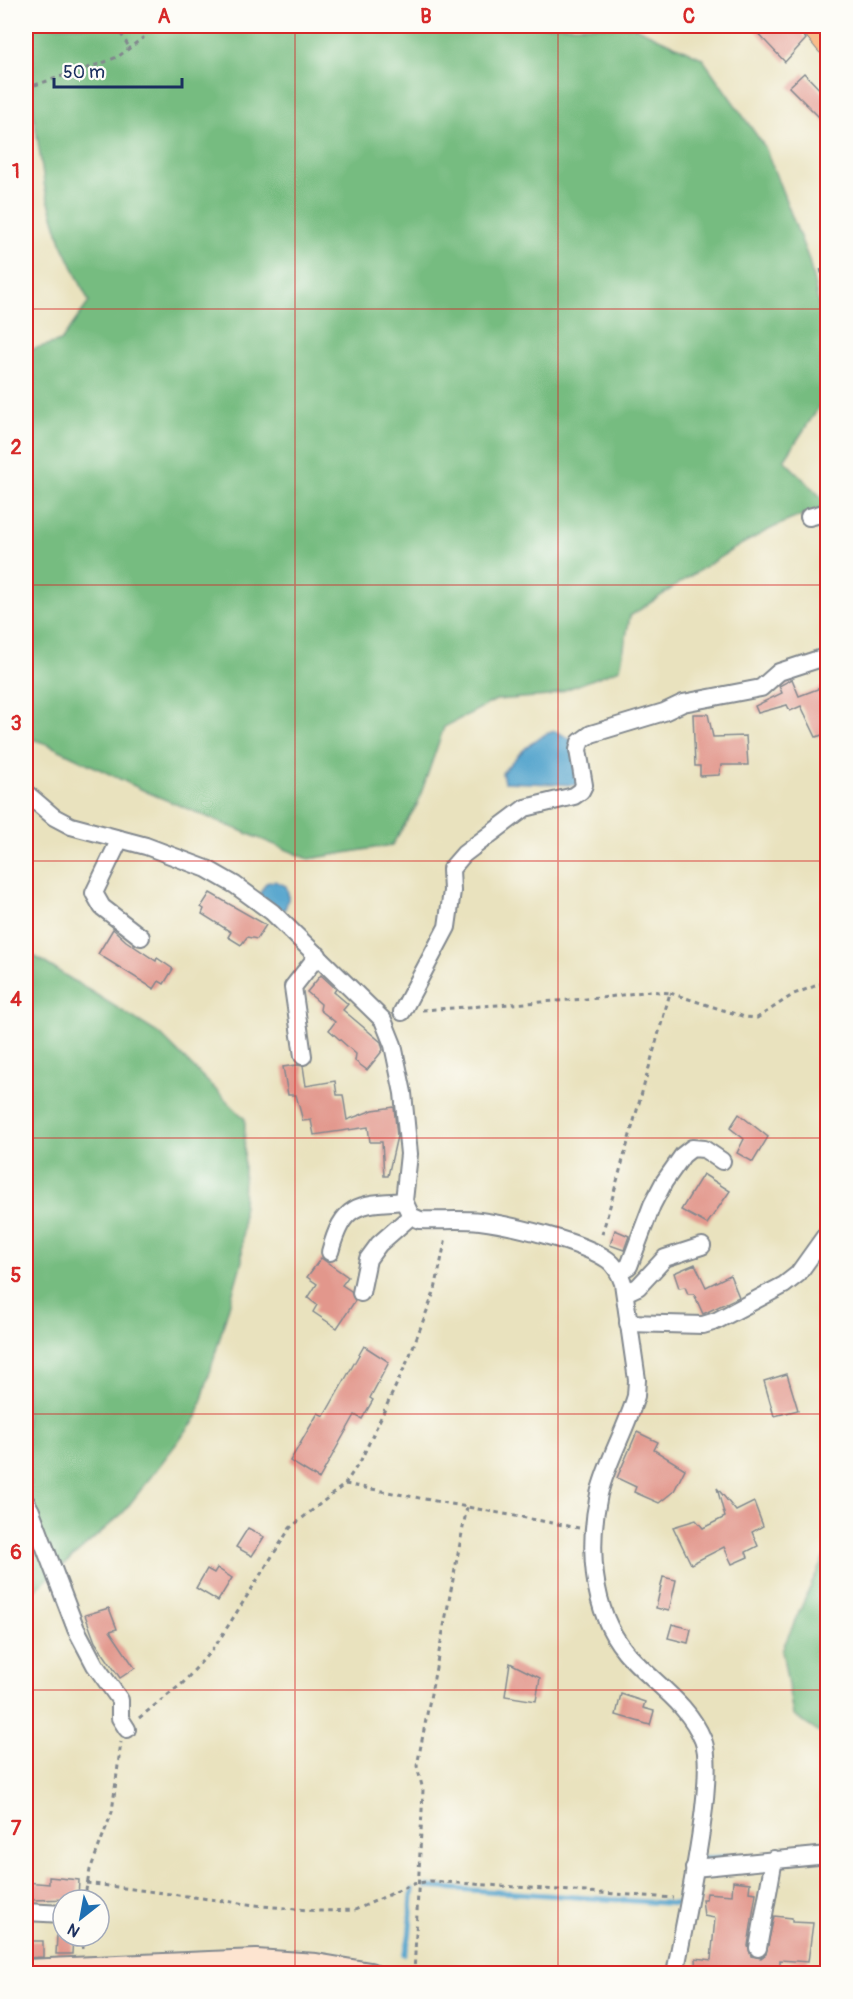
<svg xmlns="http://www.w3.org/2000/svg" width="853" height="1999" font-family="Pangolin,sans-serif">
<style>
.forest{fill:#76bc80;stroke:#48766f;stroke-width:1.5}
.water{fill:#51a3cc;stroke:#366995;stroke-width:1.5}
.lines{fill:none;stroke-linecap:round;stroke-linejoin:round}
.stream{stroke:#51a3cc;stroke-width:5}
.building{fill:#e2978c}
.minor-casing{stroke:#82888e;stroke-width:20}
.secondary-casing{stroke:#82888e;stroke-width:26}
.primary-casing{stroke:#82888e;stroke-width:28}
.path{stroke:#82888e;stroke-width:3;stroke-dasharray:4.5 4.5;stroke-linecap:butt}
.minor{stroke:#fff;stroke-width:16}
.secondary{stroke:#fde4d0;stroke-width:22}
.primary{stroke:#f9bc8a;stroke-width:26}
.grid{fill:none;stroke:#d62828;stroke-width:1.5;stroke-opacity:0.55}
.neatline{fill:none;stroke:#d62828;stroke-width:2}
.grid-label{font-size:20px;text-anchor:middle;font-weight:bold;fill:#d62828}
</style>
<rect width="100%" height="100%" fill="#fdfcf7"/>
<filter id="ink" filterUnits="userSpaceOnUse"><feTurbulence type="fractalNoise" baseFrequency=".0167" numOctaves="2"/><feDisplacementMap in="SourceGraphic" scale="12" xChannelSelector="R" yChannelSelector="G"/><feConvolveMatrix kernelMatrix="1 2 1 2 8 2 1 2 1" color-interpolation-filters="sRGB"/></filter>
<filter id="wash" filterUnits="userSpaceOnUse"><feTurbulence type="fractalNoise" baseFrequency=".008" numOctaves="4" result="noise"/><feDisplacementMap in="SourceGraphic" scale="24" xChannelSelector="R" yChannelSelector="G"/><feGaussianBlur stdDeviation="1.35" result="paint"/><feColorMatrix in="noise" values="0 0 0 0 0 0 0 0 0 0 0 0 0 0 0 0 0 1.4 0 .05"/><feComposite in="paint" operator="in"/></filter>
<g filter="url(#wash)">
<rect width="100%" height="100%" fill="#e9e2be"/>
<g class="forest">
<path d="M26 26H633L702 58 765 147 809 260 827 343V395L784 460 827 503V507C756 527 692 576 630 616L620 669 549 696 496 700 444 727 417 805 392 845 309 859 147 792 47 744 26 737V351L61 341 89 302 61 242 45 189 31 95 26 91Z"/>
<polygon points="26,951 161,1035 245,1119 242,1261 197,1417 123,1513 26,1598"/>
<polygon points="827,1550 827,1738 793,1715 782,1650"/>
</g>
<g class="water">
<path d="M555 731 572 740 578 785 504 782 502 773C516 757 534 736 555 731Z"/>
<path d="M275 881 286 886C290 896 288 902 284 911L259 895 266 883Z"/>
</g>
<g class="lines">
<g class="stream">
<polyline points="703,1858 725,1857"/>
<polyline points="427,1887 679,1904 689,1860"/>
<path d="M404 1954C413 1936 409 1910 413 1890"/>
</g>
</g>
<g id="blocks">
<g class="building">
<polygon points="751,26 790,26 794,30 798,28 806,39 785,62"/>
<polygon points="804,73 828,98 828,126 789,87"/>
<polygon points="792,679 799,696 828,685 828,733 816,737 801,706 790,711 787,705 758,713 755,706 782,693 779,686"/>
<polygon points="693,714 708,714 713,737 746,736 748,765 721,765 719,775 700,776 700,766 695,766"/>
<polygon points="210,893 266,925 257,939 247,937 241,945 228,937 231,932 202,914 204,909 201,907"/>
<polygon points="113,929 126,941 156,961 157,958 173,969 164,984 159,981 154,989 98,954"/>
<polygon points="321,975 336,989 334,992 348,1004 343,1010 381,1042 383,1050 367,1070 355,1061 356,1054 329,1030 335,1022 320,1010 321,1004 307,992"/>
<polygon points="297,1065 303,1066 306,1086 335,1081 337,1095 343,1095 347,1120 373,1110 394,1107 397,1136 388,1176 384,1176 382,1142 370,1142 368,1127 314,1135 311,1120 303,1121 296,1095 288,1095 283,1067"/>
<polygon points="739,1114 768,1137 753,1162 737,1153 744,1139 730,1128"/>
<polygon points="703,1174 730,1191 707,1224 681,1210"/>
<polygon points="615,1230 629,1236 624,1250 610,1245"/>
<polygon points="321,1258 348,1277 342,1285 351,1291 355,1301 337,1328 313,1312 317,1305 308,1298 317,1284 307,1277"/>
<polygon points="695,1264 706,1287 730,1275 739,1297 703,1314 694,1294 688,1294 685,1287 679,1288 674,1273"/>
<polygon points="364,1346 389,1362 370,1398 373,1400 362,1419 355,1415 319,1479 290,1461 318,1413 324,1416"/>
<polygon points="787,1374 798,1410 774,1416 764,1381"/>
<polygon points="637,1432 658,1442 654,1450 685,1469 674,1491 659,1503 634,1492 636,1487 617,1478"/>
<polygon points="717,1488 736,1511 754,1502 763,1526 752,1532 758,1546 746,1552 748,1557 732,1564 724,1547 691,1564 673,1527 696,1520 703,1528 725,1517"/>
<polygon points="248,1528 264,1537 252,1556 236,1547"/>
<polygon points="217,1568 232,1578 218,1601 196,1588 207,1569 214,1573"/>
<polygon points="663,1577 676,1580 669,1611 656,1608"/>
<polygon points="109,1608 117,1629 110,1631 135,1668 120,1678 95,1642 85,1615"/>
<polygon points="672,1624 691,1629 688,1643 668,1638"/>
<polygon points="510,1663 540,1678 536,1701 505,1696"/>
<polygon points="621,1694 645,1702 643,1708 654,1711 650,1725 616,1715"/>
<polygon points="49,1877 79,1880 78,1899 30,1900 31,1896 26,1896 26,1882 49,1884"/>
<polygon points="733,1881 750,1883 749,1892 756,1893 748,1946 751,1956 761,1958 766,1954 774,1916 792,1918 792,1922 813,1923 808,1962 780,1960 780,1974 697,1974 696,1958 711,1960 715,1918 704,1916 702,1899 706,1899 707,1893 732,1895"/>
<polygon points="57,1936 73,1936 72,1954 56,1954"/>
<polygon points="26,1941 43,1941 43,1957 26,1958"/>
</g>
</g>
</g>
<g filter="url(#ink)">
<use href="#blocks" fill-opacity="0" stroke="#82888e" stroke-width="1.5"/>
<g class="lines">
<g class="minor-casing">
<g id="minor">
<polyline points="809,517 828,512"/>
<path d="M26 793 54 817 71 826 146 846 207 869 235 885 272 912 383 1020 393 1045 403 1093 409 1154 404 1201 411 1216 420 1220C439 1221 460 1219 480 1221 511 1225 583 1242 608 1260 616 1266 620 1274 623 1283L637 1380 636 1396C626 1430 607 1461 599 1494 588 1545 591 1610 625 1651 650 1681 688 1702 703 1740 718 1776 683 1928 675 1974"/>
<polyline points="120,839 94,893 102,907 141,937"/>
<polyline points="402,1012 447,927 452,891 451,869 464,854 525,808 574,796 581,791 584,785 578,750 580,742 591,734 664,712 683,703 761,688 779,672 828,656"/>
<polyline points="303,1056 293,987 318,955"/>
<path d="M330 1252C343 1204 357 1204 404 1201"/>
<polyline points="619,1272 629,1266 652,1205 664,1182 683,1155 692,1148 704,1149 722,1161"/>
<polyline points="361,1293 368,1259 379,1244 411,1216"/>
<polyline points="625,1293 638,1287 665,1258 702,1246"/>
<polyline points="628,1323 703,1325 716,1321 784,1285 798,1274 828,1232"/>
<polyline points="26,1502 31,1511 76,1629 95,1665 120,1700 120,1718 127,1729"/>
<polyline points="694,1868 828,1855"/>
<polyline points="26,1912 63,1914"/>
<polyline points="758,1948 774,1859"/>
</g>
</g>
<g class="secondary-casing">
<polyline id="secondary" points="26,1971 256,1961 316,1965 370,1974"/>
</g>
<g class="primary-casing">
<polyline id="primary" points="815,26 828,42"/>
</g>
<g class="path">
<polyline points="116,26 129,47"/>
<polyline points="26,88 105,62 119,56 144,37"/>
<polyline points="821,269 828,298"/>
<polyline points="670,993 745,1017 757,1018 794,994 828,981"/>
<polyline points="422,1010 601,998 650,991 670,993 601,1238"/>
<polyline points="345,1484 579,1528"/>
<polyline points="139,1718 183,1683 216,1645 290,1528 345,1484 361,1460 408,1360 435,1290 446,1237"/>
<polyline points="86,1883 263,1906 319,1911 355,1910 413,1884 430,1881 673,1898"/>
<polyline points="84,1900 90,1870 112,1812 121,1742"/>
<polyline points="83,1936 83,1949"/>
<polyline points="414,1974 423,1790 417,1766 467,1507"/>
</g>
<use href="#minor" class="minor"/>
<use href="#secondary" class="secondary"/>
<use href="#primary" class="primary"/>
</g>
</g>
<path class="grid" d="M295 26V1974M558 26V1974M26 309H828M26 585H828M26 861H828M26 1138H828M26 1414H828M26 1690H828"/>
<rect width="853" height="1999" fill="none" stroke="#fdfcf7" stroke-width="66"/>
<g transform="translate(81 1918) rotate(211)"><circle r="28" fill="#fdfcf7" stroke="#a3aaba" stroke-width="1.5"/>
<path d="M0-4.5L10 22L0 15L-10 22Z" fill="#1f6fb2"/>
<text y="-9" font-size="16" font-weight="bold" text-anchor="middle" fill="#1b2f5e">N</text>
</g>
<path d="M54 78v9h128v-9" fill="none" stroke="#1b2f5e" stroke-width="3"/>
<text x="63" y="78" font-size="18" fill="#1b2f5e" stroke="#fdfcf7" stroke-width="4.5" paint-order="stroke">50 m</text>
<rect x="33" y="33" width="787" height="1933" class="neatline"/>
<g class="grid-label">
<text x="164" y="23">A</text>
<text x="426" y="23">B</text>
<text x="689" y="23">C</text>
<text x="16" y="178">1</text>
<text x="16" y="454">2</text>
<text x="16" y="730">3</text>
<text x="16" y="1006">4</text>
<text x="16" y="1282">5</text>
<text x="16" y="1559">6</text>
<text x="16" y="1835">7</text>
</g>
</svg>
